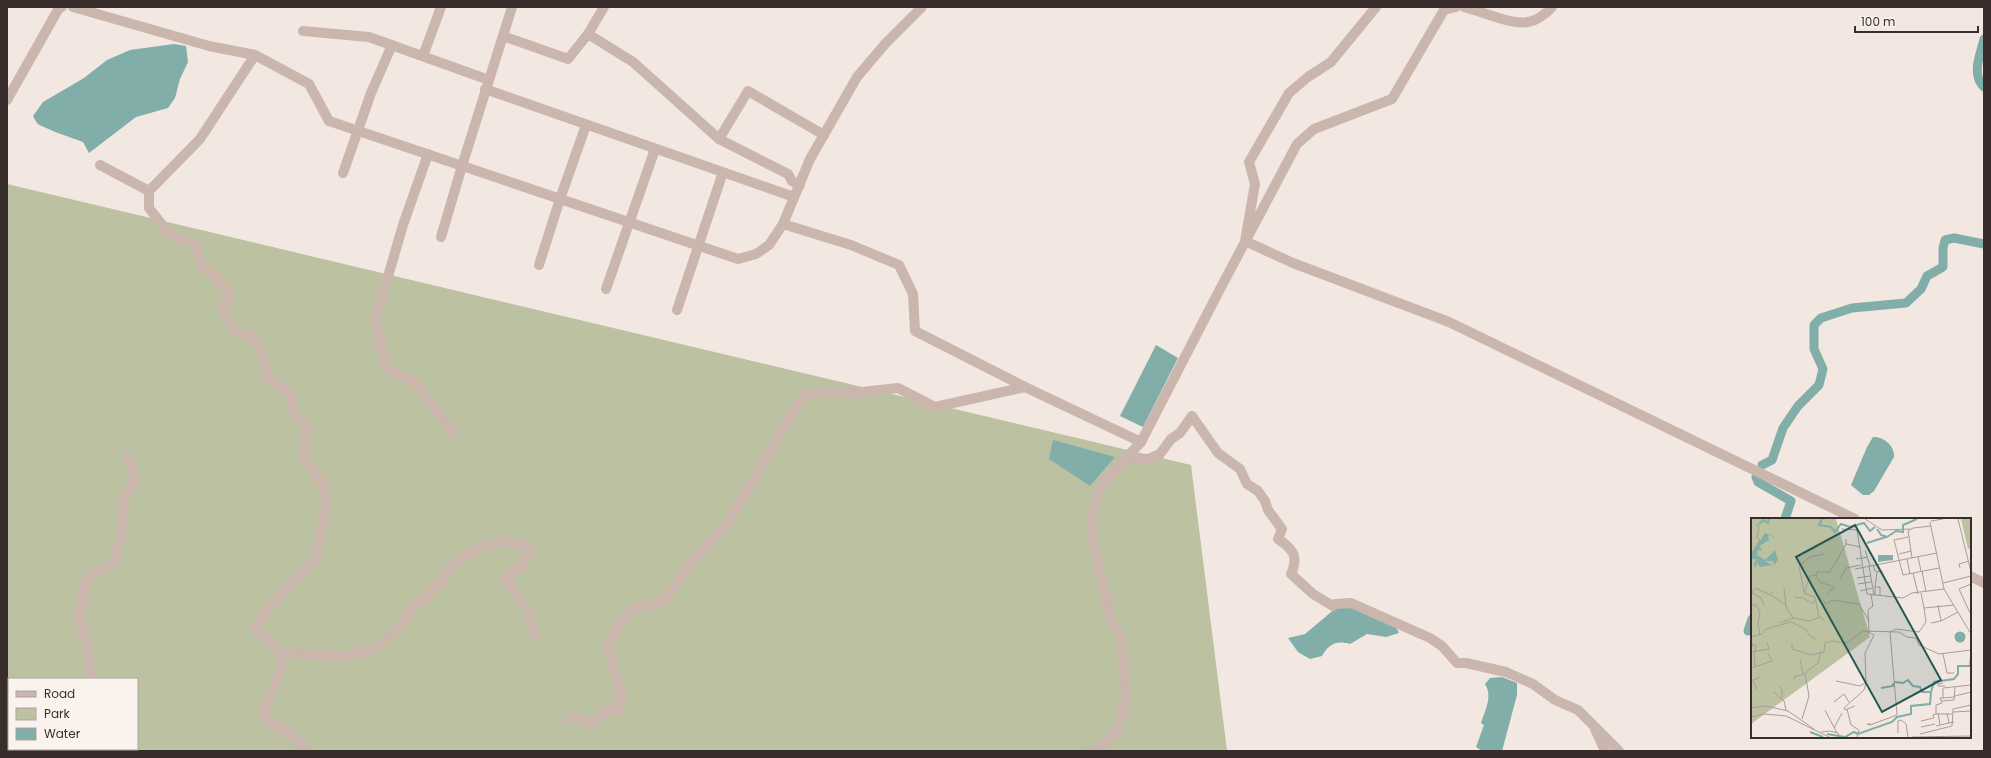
<svg xmlns="http://www.w3.org/2000/svg" width="1991" height="758" font-family="Poppins,sans-serif">
<style>
.green{fill:#bbc1a1;fill-rule:evenodd}
.water{fill:#81aea8}
.lines{fill:none;stroke-linecap:round;stroke-linejoin:round}
.canal{stroke:#81aea8;stroke-width:9}
.street{stroke:#cab6ad;stroke-width:10}
.inset-river{fill:none;stroke:#81aea8;stroke-width:2}
.inset-road{fill:none;stroke:#a89d98;stroke-width:1}
.view{fill:#235853;fill-opacity:0.15;stroke:#235853;stroke-width:2}
.inset-edge{fill:none;stroke:#392d2b;stroke-width:2}
</style>
<rect width="100%" height="100%" fill="#f2e7e1"/>
<path class="green" d="M7 184 1191 465 1227 751H7ZM9 679H137V749H9Z"/>
<g class="water">
<path d="M174 44 186 46 188 62 180 79 175 98 168 108 136 117 89 153 83 142C77 140 41 127 38 124 36 122 34 118 33 116L43 102 84 78 107 60 130 50Z"/>
<polygon points="1156,345 1178,358 1143,427 1120,416"/>
<path d="M1873 437C1883 436 1895 446 1894 457L1874 491 1869 495H1863L1851 485 1867 447Z"/>
<polygon points="1053,440 1115,457 1090,486 1049,459"/>
<path d="M1349 605 1396 627 1399 633 1386 637 1367 634 1350 644C1336 640 1329 644 1322 656L1310 659 1298 652 1288 638 1305 634 1336 608Z"/>
<path d="M1502 677 1517 683V695L1502 751H1482L1476 747 1484 725 1481 723C1485 711 1493 696 1485 684L1490 678Z"/>
</g>
<g class="lines">
<g class="canal">
<path d="M1984 39C1980 56 1971 74 1984 87"/>
<polyline points="1762,465 1772,460 1783,428 1798,406 1819,385 1823,369 1814,349 1814,325 1821,318 1852,308 1906,303 1921,289 1927,276 1943,267 1943,248 1945,240 1954,238 1984,244"/>
<polyline points="1756,477 1758,482 1791,501 1785,519"/>
<polyline points="1748,631 1752,619"/>
</g>
<g class="street">
<polyline points="73,7 209,46 255,55 309,84 329,121 738,259 756,254 769,245 783,224 810,159 857,77 885,44 922,7"/>
<polyline points="1376,7 1331,62 1308,77 1289,93 1249,162 1255,184 1245,241 1293,263 1449,322 1855,519"/>
<path d="M1464 7C1482 11 1510 25 1528 22 1536 21 1547 13 1552 7"/>
<polyline points="303,31 369,37 489,80"/>
<polyline points="588,34 633,62 719,139"/>
<polyline points="503,36 568,59 588,34 604,7"/>
<polyline points="423,56 441,7"/>
<polyline points="485,89 794,197"/>
<polyline points="7,100 59,8 62,7"/>
<polyline points="428,154 403,225 375,321 387,369 414,382 453,432"/>
<polyline points="100,165 149,191 200,139 255,55"/>
<polyline points="343,173 371,93 392,45"/>
<polyline points="800,185 792,181 788,174 719,139 748,91 824,135"/>
<path d="M149 191V208L168 232 178 238 195 244 204 269 216 276 219 283 231 293 222 307C226 314 230 326 236 331 240 335 246 335 251 337 261 342 266 369 268 380L290 393V400L296 417 308 426 303 456 323 484 327 501 315 561 293 581 268 610 255 629 281 652V668L262 715 301 743 304 751"/>
<polyline points="783,224 851,245 899,265 913,294 915,331 1025,387 1141,442"/>
<polyline points="441,237 462,166 512,7"/>
<polyline points="539,265 560,199 585,128"/>
<polyline points="606,289 654,152"/>
<polyline points="677,310 721,178"/>
<path d="M1127 458 1148 459 1160 454 1171 439 1180 433 1192 416 1218 453 1240 469 1247 484 1258 491 1265 501 1268 510 1282 529 1278 539C1293 549 1299 556 1291 574L1313 594 1333 606 1335 604 1351 603 1430 638 1442 646 1457 663H1466L1506 672 1533 684 1555 700 1578 710 1619 751"/>
<polyline points="1970,576 1984,583"/>
<polyline points="281,652 345,657 373,649 397,629 407,614 444,579 451,567 481,547 504,541 518,544 532,549 523,564 506,579 527,609 535,637"/>
<polyline points="92,679 86,641 79,620 86,577 104,569 112,563 121,539 124,499 136,480 127,457"/>
<path d="M568 720C577 715 580 718 588 724L600 718 602 712 620 710 621 690 607 649 617 628 633 609 656 604 668 596 688 566 730 520 801 398 805 395 818 393 862 392 898 388 935 407 1025 387"/>
<polyline points="1595,729 1605,751"/>
<polyline points="103,749 104,751"/>
<polyline points="1092,751 1105,743 1118,730 1126,695 1121,637 1111,620 1095,551 1091,522 1097,495 1104,482 1141,442 1219,291 1297,144 1314,129 1392,99 1444,10 1456,7"/>
</g>
</g>
<g transform="translate(1751 518)">
<rect width="220" height="220" fill="#f2e7e1"/>
<path d="M0 1H85L119 119 0 206ZM210 1H220V30L217 31Z" fill="#bbc1a1"/>
<path d="M14 15 26 20 17 17 18 22 8 28 12 33 7 32 6 37 14 42 24 32 27 42 23 47 22 43H13L21 47 9 49 6 44 4 51 3 45 6 42H10L0 41V37ZM142 37V42L127 44V37ZM203.5 119a5.5 5.5 0 1 1 11 0a5.5 5.5 0 1 1-11 0Z" fill="#81aea8"/>
<path class="inset-river" d="M71 1 68 7 80 9 84 14 90 6 99 9 113 5 119 13 124 9M7 7 12 2 17 5 18 1M126 11 130 17 136 19 145 13 152 14V7L166 1M116 25 135 19M143 164 152 165 157 162 162 168 169 169 171 174H180L183 164 203 161 207 156V148H219L220 138M130 170 142 168V165M59 214 72 219M76 216 88 218M88 218 94 219 103 214 107 216 141 204 146 199 160 196V188L179 186 180 174"/>
<path class="inset-road" d="M114 1 131 12 159 11M207 1 220 54M180 3 192 1M179 4 193 71 220 116M90 11 106 12 116 76 152 80 161 75 193 71M157 19 143 22 152 57 188 50M95 21V26L110 29M114 32 119 48M0 36 9 22 6 20 8 9 4 7M148 36 160 33M167 39 170 53M161 40 157 13 162 10 180 8M105 41 117 39M156 41 159 56M122 47 124 53 132 54M118 48 123 77M209 50 208 46 218 43M104 51 186 35M171 53 175 74M162 55 167 76M65 57 69 64 83 69 84 72 80 71 77 76M106 60 119 58M89 61 95 50 110 47M192 65 220 58M107 66 120 64M124 69 126 54M33 70 35 89 42 100 58 103 69 99 73 102M109 73 121 70M0 74 10 80 14 88M1 74 4 70 20 77 21 73M53 74 48 48 59 39 73 36M170 75 173 90 203 87M20 77 35 87M124 77V69H129V77M43 79 52 80 62 86 63 82M72 82 75 86 81 82 108 86 118 103M0 86 6 88 9 94 7 106 9 117M219 95 208 71 220 66M68 99 64 79 53 75 59 58 65 57 66 54H79L95 26M190 103 207 94M29 105 42 100M180 105 190 103 187 87M15 111 40 104 55 111 58 117 66 122M118 115 117 92 122 88 120 77M0 119 11 116 15 111M0 122 2 128 5 127 4 134M41 125V131L60 137 73 134 74 125 81 123 96 125 112 113 148 114 156 119 165 120 168 127 188 136 220 132M0 134 18 131 16 125M3 134 4 148M192 136 196 155H203M49 142 52 156M0 150 21 143 17 135M43 163V159L53 156M85 163 109 168 114 165M192 165 187 166V168H194M28 168 31 171V180M6 172 2 162 10 159M23 174 33 183 35 192M204 178 220 174M192 180 204 179M191 183 203 182 204 169M83 184 93 176 98 184M104 188 94 192 93 190 113 172 115 165 114 135 123 117 117 114M0 190 15 188 37 193 63 211M96 191 100 207M74 192 86 215M202 194V191L220 187M187 195 189 207M196 195 198 205 203 204M185 196V187L191 185 189 180H192V170L220 167M0 199 13 196 35 198 78 219M51 201 58 178 54 155 67 145 70 134M170 203 183 200 182 197 185 196H201M120 206H116L119 207 146 197 139 114 145 111 168 114 175 104 173 90M100 207 108 212 106 219M185 208 198 205M170 209 184 206M83 210 91 195M70 214 79 213 87 215 89 219M147 215V203L150 202 155 206 157 219M169 216 201 208 202 194 220 193M161 219 220 218"/>
<path class="view" d="M104 7 190 162 131 194 45 39Z"/>
<rect width="220" height="220" class="inset-edge"/>
</g>
<rect width="1991" height="758" fill="none" stroke="#392d2b" stroke-width="16"/>
<rect x="8" y="678" width="130" height="72" fill="#faf2ed" stroke="#ada39f"/>
<rect x="16" y="691" width="20" height="6" fill="#cab6ad" stroke="#ada39f"/>
<text x="44" y="698" font-size="12" fill="#392d2b">Road</text>
<rect x="16" y="708" width="20" height="12" fill="#bbc1a1" stroke="#ada39f"/>
<text x="44" y="718" font-size="12" fill="#392d2b">Park</text>
<rect x="16" y="728" width="20" height="12" fill="#81aea8" stroke="#ada39f"/>
<text x="44" y="738" font-size="12" fill="#392d2b">Water</text>
<path d="M1855 26v6h123v-6" fill="none" stroke="#392d2b" stroke-width="2"/>
<text x="1861" y="26" font-size="12" fill="#392d2b" stroke="#faf2ed" stroke-width="3" paint-order="stroke">100 m</text>
</svg>
